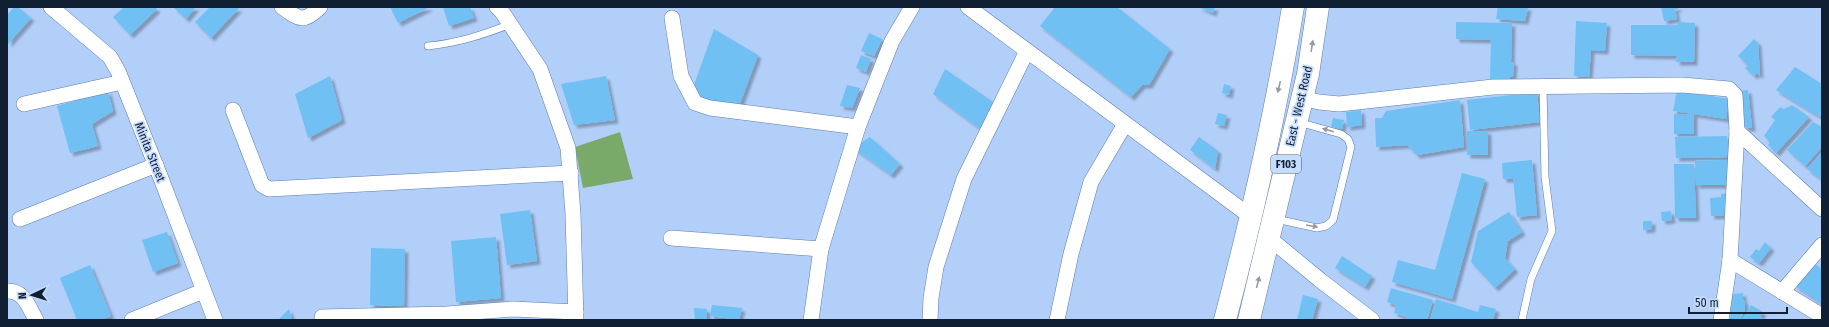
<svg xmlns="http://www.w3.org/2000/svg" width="1829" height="327" font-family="'Fira Sans Condensed',sans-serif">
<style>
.green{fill:#7aaa69}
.building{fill:#6fc0f3;filter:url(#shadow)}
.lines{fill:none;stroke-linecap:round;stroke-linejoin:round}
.service-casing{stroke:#5c7daf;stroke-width:8}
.minor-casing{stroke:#5c7daf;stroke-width:16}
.primary-casing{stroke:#5c7daf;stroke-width:23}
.service{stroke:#fff;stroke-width:7}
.minor{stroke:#fff;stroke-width:15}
.primary{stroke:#fff;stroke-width:22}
.oneway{fill:#949aa3}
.labels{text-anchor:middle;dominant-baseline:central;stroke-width:3.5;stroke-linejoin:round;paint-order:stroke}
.shield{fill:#c5dcfd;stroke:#475870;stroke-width:1}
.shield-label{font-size:11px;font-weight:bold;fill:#111f33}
.street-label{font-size:12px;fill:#111f33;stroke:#c5dcfd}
</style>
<defs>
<filter id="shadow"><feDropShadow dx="3.5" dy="3.5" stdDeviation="1" flood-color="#0004"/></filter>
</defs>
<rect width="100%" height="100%" fill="#b2cffa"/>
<polygon class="green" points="620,132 633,179 583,188 575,147"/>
<g class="building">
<polygon points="14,7 18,7 31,18 8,44 7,15"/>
<polygon points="124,7 155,7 157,9 130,35 113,17"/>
<polygon points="173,7 196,7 186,19"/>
<polygon points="210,7 239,8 211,38 195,22"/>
<polygon points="390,7 430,7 398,23"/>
<polygon points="443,7 470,7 474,18 449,26"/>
<polygon points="1055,7 1117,7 1170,49 1149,85 1142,85 1131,97 1040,26"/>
<polygon points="1198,7 1215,7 1213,13"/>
<polygon points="1498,7 1528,7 1525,21 1496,19"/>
<polygon points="1661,7 1678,7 1678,9 1675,9 1677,19 1664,21"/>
<polygon points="1576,21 1607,23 1605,51 1591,50 1589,77 1574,76"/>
<polygon points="1456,22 1512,23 1511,62 1514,62 1513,76 1510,77 1510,80 1490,79 1491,40 1456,39"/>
<polygon points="1678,22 1695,23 1694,62 1676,62 1677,56 1631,55 1631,25 1678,25"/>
<polygon points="714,29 758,55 738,109 689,99"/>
<polygon points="869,33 882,39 874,56 861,51"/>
<polygon points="1754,39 1758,43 1760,76 1757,73 1754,76 1745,68 1748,65 1738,56"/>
<polygon points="861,55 871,59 866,72 856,68"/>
<polygon points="1795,67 1822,84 1822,115 1820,117 1776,90"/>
<polygon points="945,69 993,102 980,129 933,94"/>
<polygon points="330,76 342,120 308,138 295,94"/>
<polygon points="606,76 615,120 574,125 561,84"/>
<polygon points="1224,84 1231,86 1229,95 1222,93"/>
<polygon points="847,85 860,88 852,108 840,106"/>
<polygon points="1677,90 1729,99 1726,119 1694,114 1694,134 1674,134 1674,114 1694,114 1673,111"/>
<polygon points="1748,90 1752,128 1747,128 1744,126 1740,91"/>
<polygon points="108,91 113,111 92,124 98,146 70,153 57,106"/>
<polygon points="1537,92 1540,122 1470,130 1467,100"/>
<polygon points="1460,100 1464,147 1417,155 1407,145 1376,147 1375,118 1382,118 1386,111"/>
<polygon points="1792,105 1809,117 1776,153 1768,145 1770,142 1764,136 1775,120 1771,117 1780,107 1784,109"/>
<polygon points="1361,110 1362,125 1347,127 1346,112"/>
<polygon points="1218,113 1227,115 1224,126 1215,124"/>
<polygon points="1333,118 1344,120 1342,129 1331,127"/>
<polygon points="1813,122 1822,127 1822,147 1805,166 1787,150"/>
<rect x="1467" y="131" width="21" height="24"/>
<polygon points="1727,136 1728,157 1676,158 1675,137"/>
<polygon points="870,137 900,164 891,175 853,148"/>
<polygon points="1199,137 1218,151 1215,169 1190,150"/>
<polygon points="1822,152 1822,180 1807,169"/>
<polygon points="1532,160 1537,215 1517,217 1513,179 1503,179 1502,163"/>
<polygon points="1728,160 1729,185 1696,185 1695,161"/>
<polygon points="1674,164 1694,164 1696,218 1675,218"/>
<polygon points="1462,173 1485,179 1452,299 1392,282 1398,260 1435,270"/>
<polygon points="1729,193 1728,215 1711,216 1710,198 1721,197 1721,194"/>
<polygon points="530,210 537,261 507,265 500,214"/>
<polygon points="1671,211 1672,220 1662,221 1661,212"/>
<polygon points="1509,212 1522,232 1508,241 1505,258 1515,269 1495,288 1471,262 1478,231"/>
<polygon points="1643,221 1652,221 1652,229 1643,230"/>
<polygon points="167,232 178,263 153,272 142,240"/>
<polygon points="496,237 501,298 456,302 451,241"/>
<polygon points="1765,242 1771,248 1759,263 1750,257 1756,249 1759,251"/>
<polygon points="371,248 405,249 404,306 370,305"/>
<polygon points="1342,256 1372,276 1365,287 1335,268"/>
<polygon points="1810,261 1822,269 1822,304 1794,285"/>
<polygon points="90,265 111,316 101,320 77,320 60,278"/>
<polygon points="1391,288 1433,300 1427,320 1406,320 1407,317 1394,313 1396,305 1387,302"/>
<polygon points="1743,293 1743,299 1745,302 1745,312 1744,311 1741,319 1730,320 1732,294"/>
<polygon points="1303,295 1318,299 1312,320 1297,320"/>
<polygon points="1436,299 1478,312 1480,305 1496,309 1493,320 1430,320"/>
<polygon points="712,305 742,308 739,320 710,316"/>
<polygon points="1751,305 1763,312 1760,317 1765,320 1742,320"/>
<polygon points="694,308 707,309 707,320 695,320"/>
<polygon points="289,309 292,320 278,320"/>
</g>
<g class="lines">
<g class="service-casing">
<g id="service">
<path d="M428 46C458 43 482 35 511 24"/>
<polyline points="1276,219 1317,228 1326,226 1333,220 1351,147 1348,139 1341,134 1298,122"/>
<polyline points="1522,320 1531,279 1552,231 1545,177 1543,86"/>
</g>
</g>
<g class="minor-casing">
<g id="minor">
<polyline points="51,7 110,57 118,71 162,181 215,320"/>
<path d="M282 7C299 19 303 24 320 7"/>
<polyline points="497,7 502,12 540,69 568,148 573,214 576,320"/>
<polyline points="968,7 1250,216"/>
<polyline points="672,18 681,76 695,103 710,108 858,127"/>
<polyline points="1301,98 1319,102 1339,104 1493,87 1682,85 1729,89 1735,95 1737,131 1730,260 1721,320"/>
<polyline points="24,104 122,82"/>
<polyline points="233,110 262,185 269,189 571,173"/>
<polyline points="1737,131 1822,209"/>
<polyline points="20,219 156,165"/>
<polyline points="671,238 821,249"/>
<polyline points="1269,238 1320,280 1372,320"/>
<polyline points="1730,260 1822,316"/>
<path d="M7 291C25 291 28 306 36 320"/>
<polyline points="1782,292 1822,245"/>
<polyline points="322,317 447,314 513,309 576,312"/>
<polyline points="132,320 203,291"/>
<polyline points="811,320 821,249 858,127 892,41 912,7"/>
<polyline points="930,320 931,298 936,267 964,179 1027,51"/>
<polyline points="1057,320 1071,254 1091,182 1125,124"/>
</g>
</g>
<g class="primary-casing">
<g id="primary">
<path d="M1225 320C1252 217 1276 112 1293 7"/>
<polyline points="1249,320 1308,74 1318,7"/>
</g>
</g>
<use href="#service" class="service"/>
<use href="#minor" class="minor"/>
<use href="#primary" class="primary"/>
</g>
<defs><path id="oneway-solid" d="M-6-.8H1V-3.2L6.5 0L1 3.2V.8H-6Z"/></defs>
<g class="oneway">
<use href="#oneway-solid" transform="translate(1312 46) rotate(-81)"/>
<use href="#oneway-solid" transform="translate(1279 87) rotate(103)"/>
<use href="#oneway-solid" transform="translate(1328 130) rotate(-164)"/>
<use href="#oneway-solid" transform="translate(1312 226) rotate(10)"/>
<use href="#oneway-solid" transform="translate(1258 282) rotate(-76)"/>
</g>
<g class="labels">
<rect class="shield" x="1271" y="155" width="30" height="18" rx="3"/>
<g class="shield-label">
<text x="1286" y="164">F103</text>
</g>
<g class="street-label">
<text transform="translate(1299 106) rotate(-77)">East - West Road</text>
<text transform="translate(150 152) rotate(68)">Minita Street</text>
</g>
</g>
<rect width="1829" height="327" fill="none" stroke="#111f33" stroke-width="16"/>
<g transform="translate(32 295) rotate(266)" stroke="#c5dcfd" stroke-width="3" paint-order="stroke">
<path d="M0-3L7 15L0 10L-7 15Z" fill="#111f33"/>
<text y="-6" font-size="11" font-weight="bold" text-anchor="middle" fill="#111f33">N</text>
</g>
<path d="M1689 307v6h98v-6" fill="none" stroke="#111f33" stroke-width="2"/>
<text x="1695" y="307" font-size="12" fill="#111f33" stroke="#c5dcfd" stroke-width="3" paint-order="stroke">50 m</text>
</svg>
